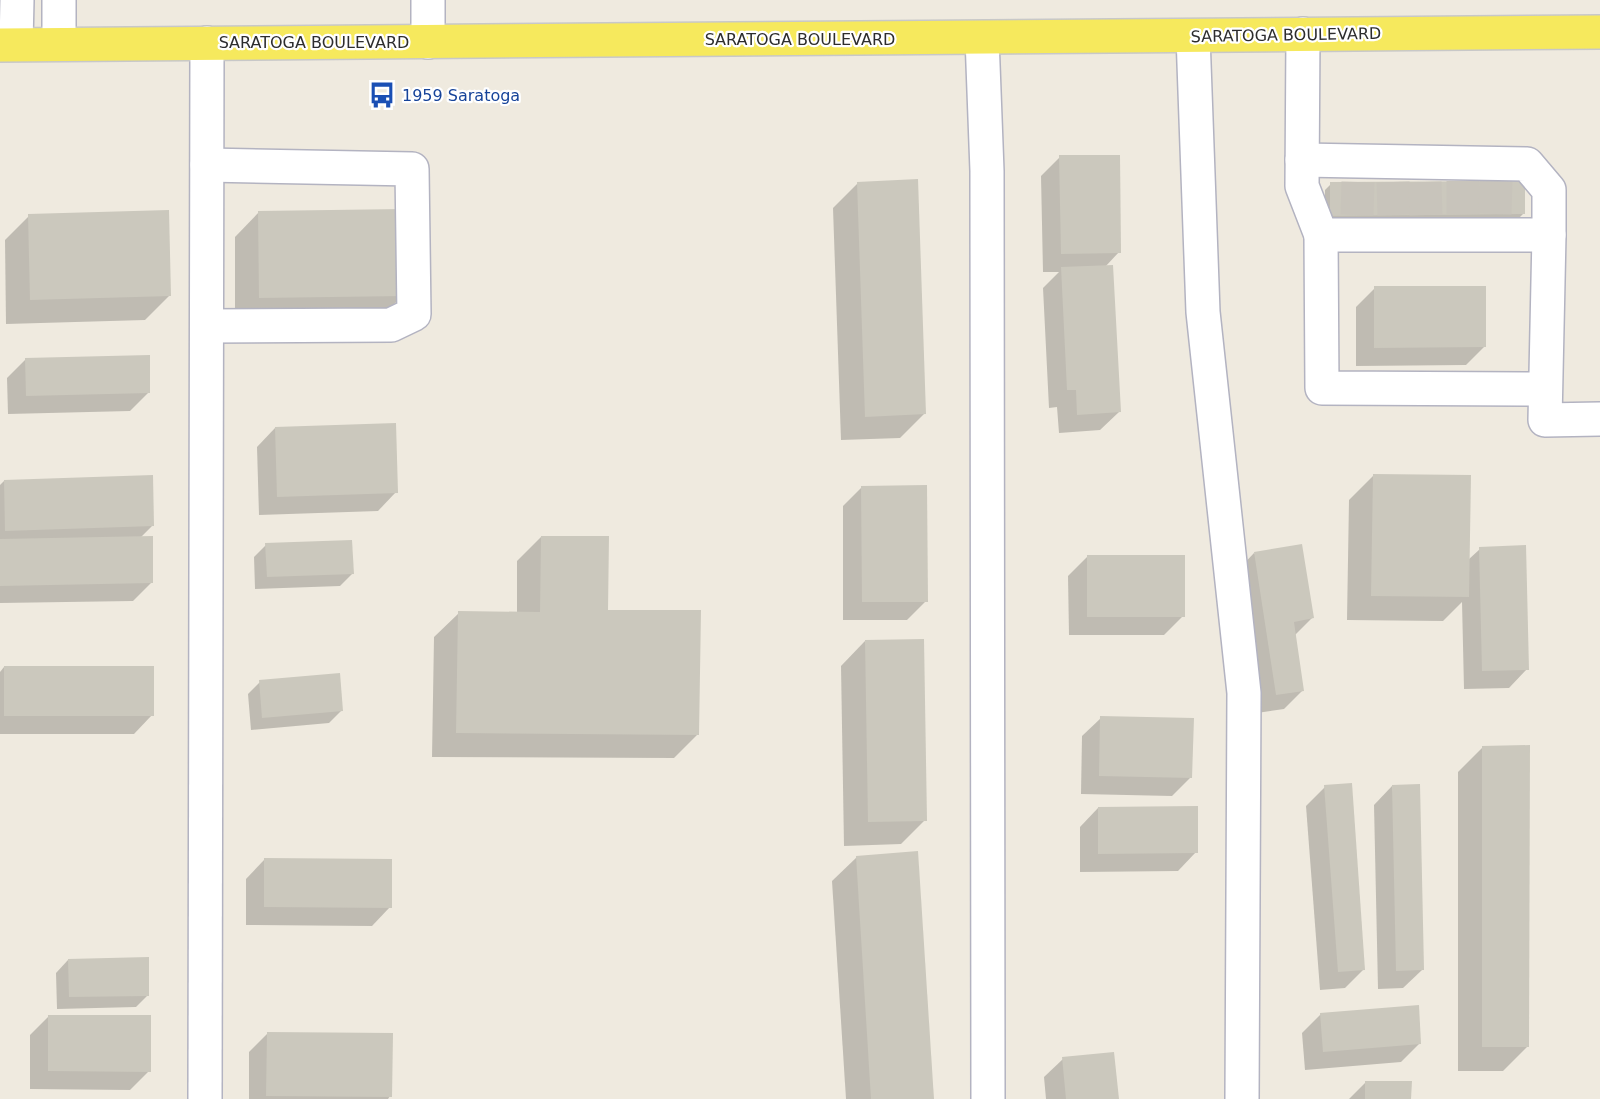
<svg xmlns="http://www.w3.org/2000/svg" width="1600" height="1099" font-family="'DejaVu Sans',sans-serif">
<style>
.shadow{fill:#0003}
.building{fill:#cbc8bd}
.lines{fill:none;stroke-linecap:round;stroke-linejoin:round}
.minor-tunnel{stroke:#c8c4bb;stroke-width:33;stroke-dasharray:33 16;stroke-linecap:butt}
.minor-casing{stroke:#b3b3c1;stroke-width:36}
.major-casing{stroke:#c8c8c8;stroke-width:36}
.minor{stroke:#fff;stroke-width:33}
.major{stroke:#f6e95d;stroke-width:33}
.labels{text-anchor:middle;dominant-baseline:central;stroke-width:4.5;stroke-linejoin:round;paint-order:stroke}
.street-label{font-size:16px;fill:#2d2d2d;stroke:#fff}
.transit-label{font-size:16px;fill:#164399;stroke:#fff;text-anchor:start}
</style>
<rect width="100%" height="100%" fill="#efeadf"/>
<g class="shadow">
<polygon points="1060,157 1119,252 1105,267 1119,412 1100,430 1059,433 1057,407 1049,408 1043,288 1059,272 1043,272 1041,176"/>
<polygon points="858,183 924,414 900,438 841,440 833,208"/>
<polygon points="1331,184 1524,213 1518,219 1325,221 1325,190"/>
<polygon points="259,212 403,295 379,320 235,321 235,237"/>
<polygon points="29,216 169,296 145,320 6,324 5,240"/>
<polygon points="1375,288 1485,346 1466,365 1356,366 1356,307"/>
<polygon points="26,359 149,392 130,411 8,414 7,378"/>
<polygon points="275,428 396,492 378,511 259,515 257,447"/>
<polygon points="1374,475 1468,560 1480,549 1527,669 1509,688 1464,689 1462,602 1443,621 1347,620 1349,500"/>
<polygon points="4,481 152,526 140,538 152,582 133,601 0,603 0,485"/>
<polygon points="862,487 926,601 907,620 843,620 843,506"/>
<polygon points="541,537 606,611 698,734 674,758 432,757 434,637 459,613 517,613 517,561"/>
<polygon points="266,545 352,574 340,586 255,589 254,557"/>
<polygon points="1254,553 1312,618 1295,635 1303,690 1284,709 1257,713 1236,572"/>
<polygon points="1087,557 1183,616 1164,635 1069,635 1068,576"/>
<polygon points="865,641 925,820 901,844 844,846 841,666"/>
<polygon points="4,667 152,715 134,734 0,734 0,672"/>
<polygon points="260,682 341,711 329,723 251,730 248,694"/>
<polygon points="1101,718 1191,777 1172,796 1081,794 1082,736"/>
<polygon points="1483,747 1528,1046 1503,1071 1458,1071 1458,772"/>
<polygon points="1392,786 1422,970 1403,988 1378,989 1374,805"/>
<polygon points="1325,787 1364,969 1345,988 1320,990 1306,806"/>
<polygon points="1098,808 1196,852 1178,871 1080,872 1080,827"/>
<polygon points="857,857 932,1099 846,1099 832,881"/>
<polygon points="264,860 390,907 372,926 246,925 246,879"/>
<polygon points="68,960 148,995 136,1007 57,1009 56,973"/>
<polygon points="1321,1014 1420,1043 1401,1062 1305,1070 1302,1033"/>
<polygon points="48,1017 149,1071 130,1090 30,1089 30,1035"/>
<polygon points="268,1033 390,1096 388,1099 249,1099 249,1052"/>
<polygon points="1063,1059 1117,1099 1046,1099 1044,1077"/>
<polygon points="1366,1082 1410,1099 1349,1099"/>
</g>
<g class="building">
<polygon points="1059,155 1120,155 1121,253 1061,254"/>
<polygon points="918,179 926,414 865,417 857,182"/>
<polygon points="1525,181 1525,214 1330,216 1330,182"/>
<polygon points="404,209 405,296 259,298 258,211"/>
<polygon points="169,210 171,296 30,300 28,214"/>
<polygon points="1113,265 1121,412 1077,415 1076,390 1067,390 1061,267"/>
<polygon points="1374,286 1486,286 1486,347 1374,348"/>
<polygon points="150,355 150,393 26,396 25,358"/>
<polygon points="396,423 398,493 277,497 275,427"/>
<polygon points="1373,474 1471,475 1469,597 1371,596"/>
<polygon points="153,475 154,526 5,531 4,480"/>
<polygon points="927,485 928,602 862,602 861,486"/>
<polygon points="153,536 153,583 0,586 0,539"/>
<polygon points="541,536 609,536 608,610 701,610 699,735 456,733 458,611 540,612"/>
<polygon points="352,540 354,574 267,577 265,543"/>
<polygon points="1302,544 1314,618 1294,622 1304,691 1276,695 1254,552"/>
<polygon points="1526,545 1529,670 1482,671 1479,547"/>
<rect x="1087" y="555" width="98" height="62"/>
<polygon points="924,639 927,821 868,822 865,640"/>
<rect x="4" y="666" width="150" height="50"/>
<polygon points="340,673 343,711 262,718 259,680"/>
<polygon points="1100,716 1194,718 1192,778 1099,776"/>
<polygon points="1530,745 1529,1047 1482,1047 1482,746"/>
<polygon points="1352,783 1365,970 1338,972 1324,785"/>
<polygon points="1420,784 1424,970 1396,971 1392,785"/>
<polygon points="1198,806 1198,853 1098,854 1098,807"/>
<polygon points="918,851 934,1099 871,1099 856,856"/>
<polygon points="264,858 392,859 392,908 264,907"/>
<polygon points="149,957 149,996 69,997 68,959"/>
<polygon points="1419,1005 1421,1044 1323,1052 1320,1013"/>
<polygon points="48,1015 151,1015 151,1072 48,1071"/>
<polygon points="267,1032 393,1033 392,1097 266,1096"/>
<polygon points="1114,1052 1119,1099 1066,1099 1062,1057"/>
<polygon points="1365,1081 1412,1081 1411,1099 1365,1099"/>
</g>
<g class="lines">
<g class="minor-tunnel">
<polyline points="1393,182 1394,215"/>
<polyline points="1425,182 1426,215"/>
<polyline points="1463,214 1463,181"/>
<polyline points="1495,214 1496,181"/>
<polyline points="1357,215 1358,182"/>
</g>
<g class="minor-casing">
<g id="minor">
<polyline points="1303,34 1302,186 1321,235 1549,235 1545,420 1600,419"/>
<polyline points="1193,36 1203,312 1244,693 1242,1099"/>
<polyline points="982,38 987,171 988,1099"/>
<polyline points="428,42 428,0"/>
<polyline points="16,44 17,0"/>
<polyline points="59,44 59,0"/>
<polyline points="1302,160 1527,164 1549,190 1549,235"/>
<polyline points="1321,235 1322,388 1545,389"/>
<polyline points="207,326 391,325 414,314 412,169 207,165"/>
<polyline points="205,1099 207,43"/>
</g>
</g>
<g class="major-casing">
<polyline id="major" points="0,45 1600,32"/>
</g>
<use href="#minor" class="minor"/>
<use href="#major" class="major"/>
</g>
<defs>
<g id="bus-bare" transform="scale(2.07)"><path d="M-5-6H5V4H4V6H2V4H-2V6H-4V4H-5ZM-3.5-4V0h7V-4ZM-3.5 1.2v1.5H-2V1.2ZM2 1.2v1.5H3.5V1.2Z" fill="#1a4fb4" stroke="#fff" stroke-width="2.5" paint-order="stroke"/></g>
</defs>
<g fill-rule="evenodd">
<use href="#bus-bare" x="382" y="95"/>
</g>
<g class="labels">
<g class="street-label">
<text transform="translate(1286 35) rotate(-1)">SARATOGA BOULEVARD</text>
<text x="800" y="39">SARATOGA BOULEVARD</text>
<text x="314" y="42">SARATOGA BOULEVARD</text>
</g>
<g class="transit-label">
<text x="402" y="95">1959 Saratoga</text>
</g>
</g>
</svg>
